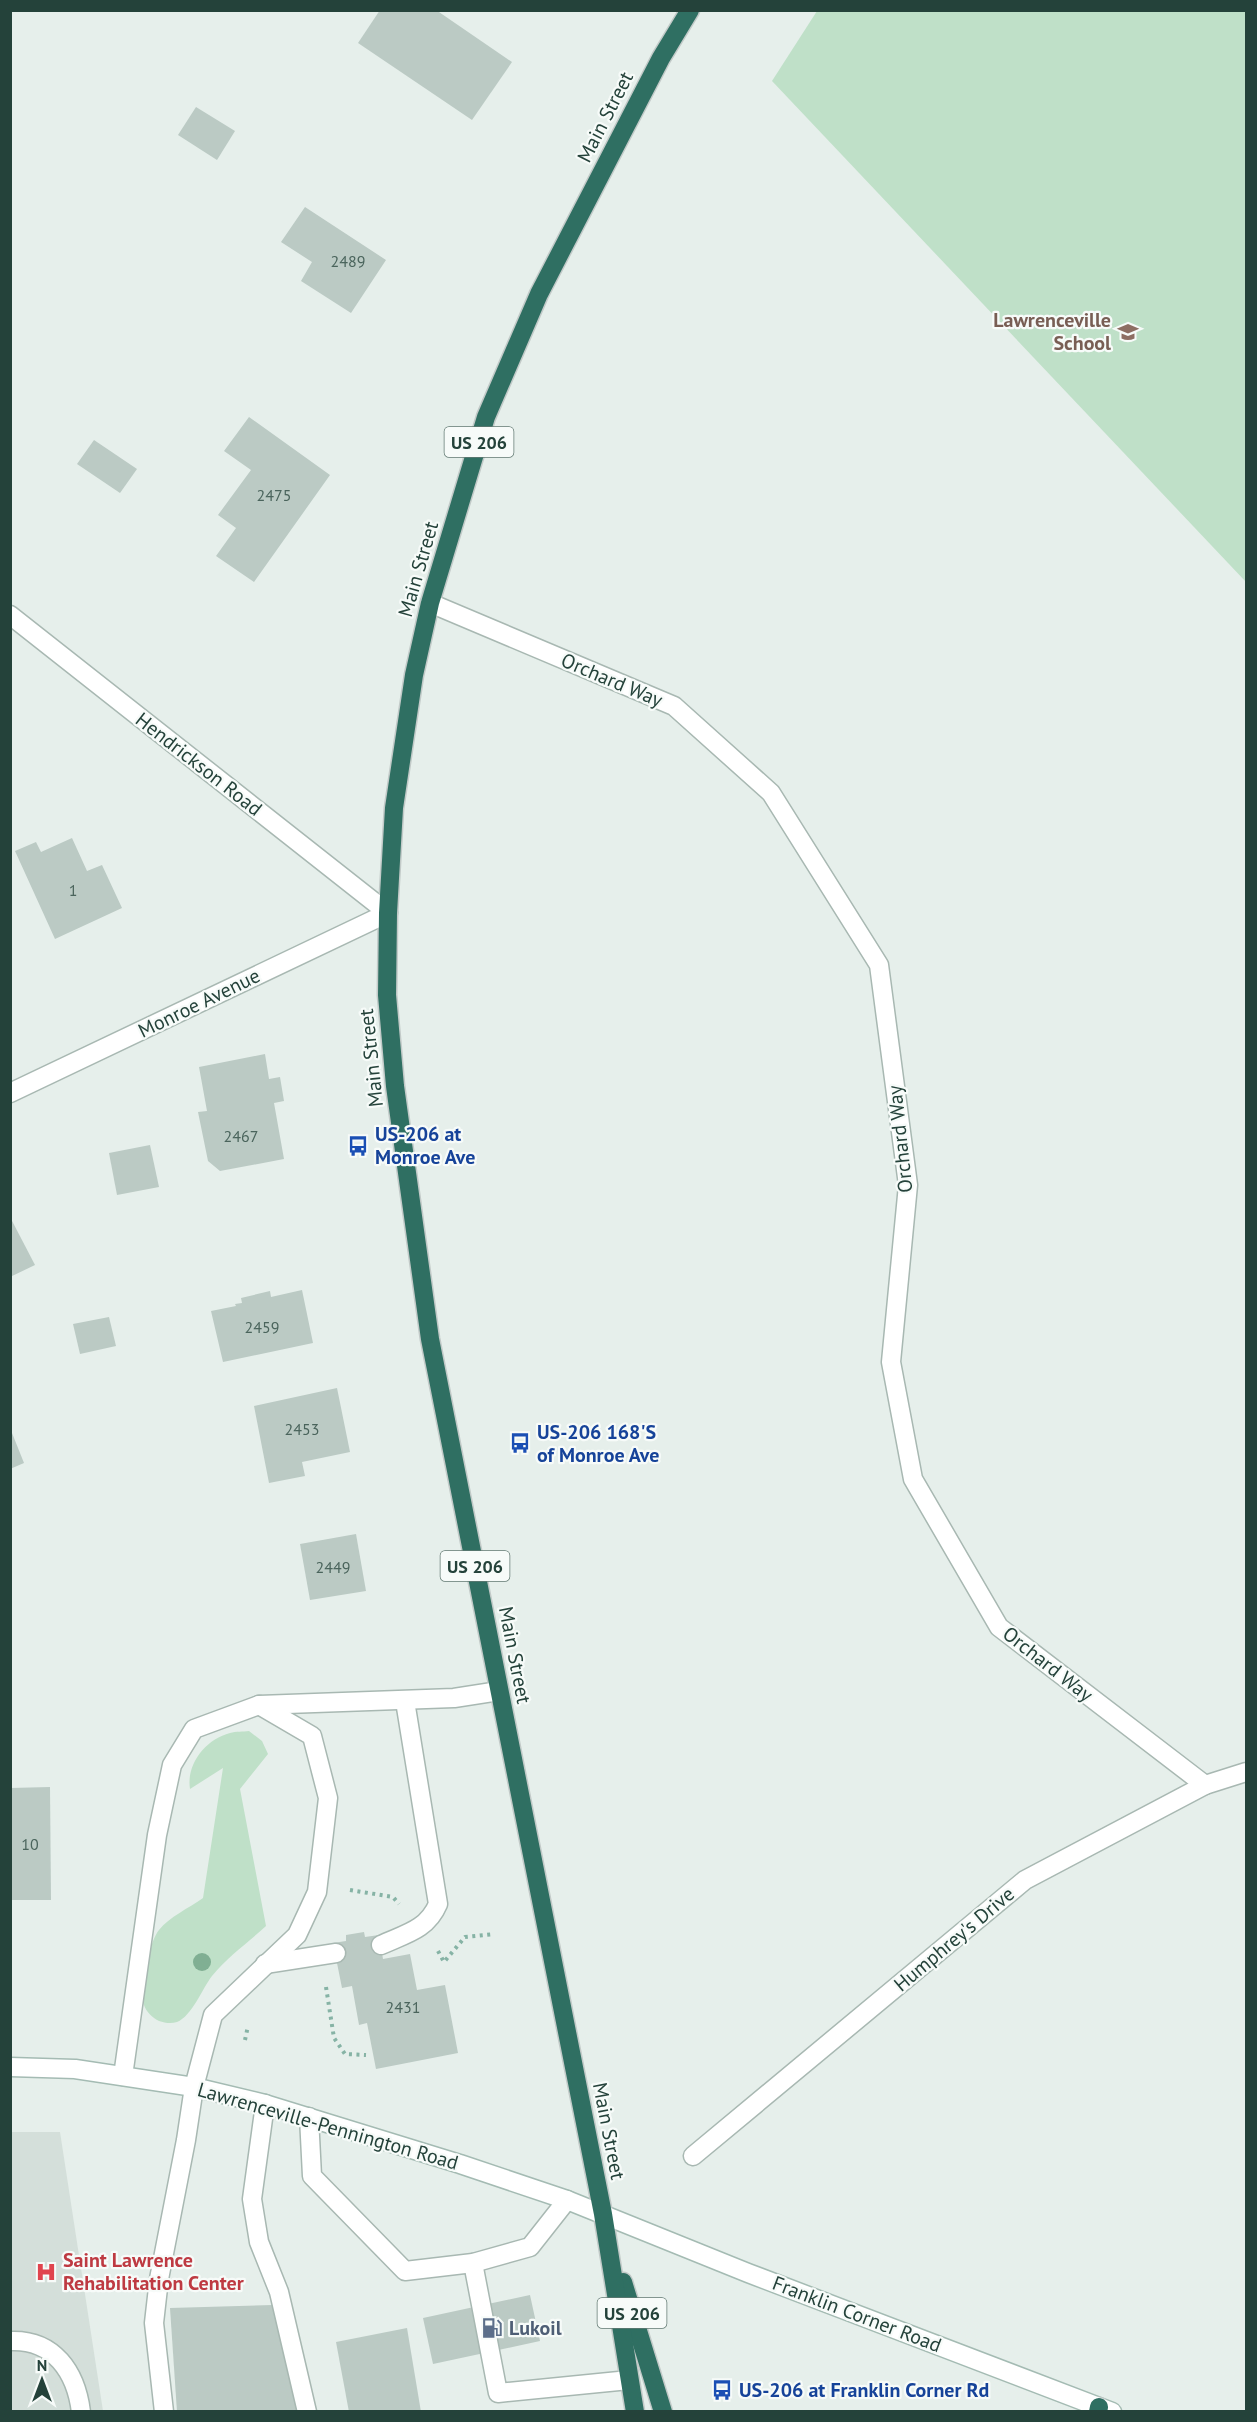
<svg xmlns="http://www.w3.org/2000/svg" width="1257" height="2422" font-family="'PT Sans',sans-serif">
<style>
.built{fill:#d4dfda}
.green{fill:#bfe0c8}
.building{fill:#bbcac4}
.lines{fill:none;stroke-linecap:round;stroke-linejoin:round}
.lane-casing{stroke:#a8b8b2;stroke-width:21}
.street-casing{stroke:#a8b8b2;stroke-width:21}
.secondary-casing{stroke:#a4bbb3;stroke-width:21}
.highway-casing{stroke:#c2cac8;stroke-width:21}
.path{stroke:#86b3a5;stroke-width:4;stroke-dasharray:3 4.5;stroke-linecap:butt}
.lane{stroke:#fff;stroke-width:18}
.street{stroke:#fff;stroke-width:18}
.secondary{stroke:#fff;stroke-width:18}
.highway{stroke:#2f6f62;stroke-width:18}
.tree{fill:#80af93}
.labels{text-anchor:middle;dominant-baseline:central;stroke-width:4.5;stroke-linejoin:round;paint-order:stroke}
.number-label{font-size:16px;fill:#4a645c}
.shield{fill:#f7fbf9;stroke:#637a73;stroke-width:1.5}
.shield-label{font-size:18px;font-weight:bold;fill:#24423a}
.street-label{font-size:20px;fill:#24423a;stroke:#f7fbf9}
.education-label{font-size:20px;font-weight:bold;fill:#785e54;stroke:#f7fbf9;text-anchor:end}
.transit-label{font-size:20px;font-weight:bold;fill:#164399;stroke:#f7fbf9;text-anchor:start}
.health-label{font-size:20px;font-weight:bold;fill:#be3a42;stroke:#f7fbf9;text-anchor:start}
.service-label{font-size:20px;font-weight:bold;fill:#4e5e75;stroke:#f7fbf9;text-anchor:start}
</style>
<rect width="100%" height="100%" fill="#e6efeb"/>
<polygon class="built" points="11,2132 60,2132 103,2411 11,2412"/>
<g class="green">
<polygon points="817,11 1246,11 1246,582 772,81"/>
<path d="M249 1731 262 1741 268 1754 240 1789 266 1926C249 1942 227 1957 212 1976 202 1989 192 2016 177 2022 171 2024 165 2023 159 2021 153 2018 146 2012 144 2005 139 1991 149 1942 159 1930 169 1917 189 1908 203 1898L223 1768 190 1789C186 1764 206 1739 230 1733 236 1731 243 1732 249 1731Z"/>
</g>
<g class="building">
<polygon points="380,10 436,10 512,62 472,120 358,43"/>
<polygon points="196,107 235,131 217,160 178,135"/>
<polygon points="305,207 386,260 351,313 301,281 312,262 281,242"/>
<polygon points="249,417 330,475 254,582 216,556 236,528 218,515 251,470 224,451"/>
<polygon points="94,440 137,469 120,493 77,464"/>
<polygon points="72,838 87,871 102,865 122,908 55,939 15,851 36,842 41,852"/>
<polygon points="265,1054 269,1079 280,1077 284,1101 274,1103 284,1159 220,1171 208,1161 198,1112 207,1111 199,1067"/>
<polygon points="150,1145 159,1187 117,1195 109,1153"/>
<polygon points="10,1217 35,1265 10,1277"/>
<polygon points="302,1290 313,1343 223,1362 211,1311 236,1306 235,1304 242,1303 241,1298 270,1291 271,1297"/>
<polygon points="109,1317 116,1346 80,1354 73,1324"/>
<polygon points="337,1388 350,1452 302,1462 305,1476 269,1483 254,1406"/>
<polygon points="10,1428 24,1463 10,1469"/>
<polygon points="356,1534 366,1591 310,1600 300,1544"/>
<polygon points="50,1787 51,1900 10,1900 10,1788"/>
<polygon points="364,1932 365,1937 379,1935 383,1959 410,1954 417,1990 445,1985 458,2053 376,2069 367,2023 359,2025 352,1986 342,1988 333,1943 346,1941 346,1935"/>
<polygon points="530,2295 540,2341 433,2364 423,2318"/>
<polygon points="273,2305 297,2412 177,2412 170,2308"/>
<polygon points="407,2328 421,2412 349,2412 336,2342"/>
</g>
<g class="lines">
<g class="lane-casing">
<g id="lane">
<path d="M381 1945C405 1934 427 1930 438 1904L405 1701"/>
<polyline points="265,1964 336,1953"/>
<polyline points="123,2076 157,1835 172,1765 194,1729 259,1705 454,1698 499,1691"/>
<polyline points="265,2104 252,2199 259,2242 279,2292 307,2412"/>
<polyline points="309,2117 312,2176 405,2271 473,2263 530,2247 567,2200"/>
<polyline points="693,2156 1025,1880 1205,1785"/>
<polyline points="473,2263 498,2393 629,2380"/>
<path d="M10 2341C54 2339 76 2372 81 2412"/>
<polyline points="164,2412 154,2323 159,2279 186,2140 194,2087 213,2015 297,1935 317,1892 328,1798 312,1736 259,1705"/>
</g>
</g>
<g class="street-casing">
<g id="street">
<polyline points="430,603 674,706 771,793 879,965 908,1185 891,1362 913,1479 999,1627 1205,1785 1246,1772"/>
<polyline points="10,615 388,913 10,1093"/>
</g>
</g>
<g class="secondary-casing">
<polyline id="secondary" points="10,2067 75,2069 194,2087 265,2104 460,2164 567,2200 748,2273 1112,2412"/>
</g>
<g class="highway-casing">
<g id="highway">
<polyline points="623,2282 663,2412"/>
<polyline points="635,2412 603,2214 430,1339 395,1086 387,995 388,913 394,808 414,675 430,603 486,417 539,294 661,58 690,10"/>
<polyline points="1098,2412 1099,2407"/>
</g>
</g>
<g class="path">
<polyline points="350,1890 393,1897 399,1904"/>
<polyline points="438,1951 444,1962 465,1937 494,1934"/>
<polyline points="326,1987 334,2038 345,2054 366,2055"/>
<polyline points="245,2040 248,2026"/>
</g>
<use href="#lane" class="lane"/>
<use href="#street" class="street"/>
<use href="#secondary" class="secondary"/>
<use href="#highway" class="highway"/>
</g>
<circle class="tree" cx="202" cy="1962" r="9"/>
<defs>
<g id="school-bare" transform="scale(1.62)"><path d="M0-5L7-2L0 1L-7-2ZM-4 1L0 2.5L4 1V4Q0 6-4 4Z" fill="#8d6e63" stroke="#f7fbf9" stroke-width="2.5" paint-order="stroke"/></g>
<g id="bus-bare" transform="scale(1.62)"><path d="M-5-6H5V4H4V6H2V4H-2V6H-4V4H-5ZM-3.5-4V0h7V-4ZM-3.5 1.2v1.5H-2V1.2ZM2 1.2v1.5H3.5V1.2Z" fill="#1a4fb4" stroke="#f7fbf9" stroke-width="2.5" paint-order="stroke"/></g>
<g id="hospital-bare" transform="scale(1.62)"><path d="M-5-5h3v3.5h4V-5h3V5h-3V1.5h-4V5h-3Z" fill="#e0444e" stroke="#f7fbf9" stroke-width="2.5" paint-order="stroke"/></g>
<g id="fuel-bare" transform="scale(1.62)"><path d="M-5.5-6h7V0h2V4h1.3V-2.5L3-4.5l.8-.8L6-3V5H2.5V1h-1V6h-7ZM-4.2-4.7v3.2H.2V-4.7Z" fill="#5c6f8a" stroke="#f7fbf9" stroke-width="2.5" paint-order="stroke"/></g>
</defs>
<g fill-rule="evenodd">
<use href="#school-bare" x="1128" y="332"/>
<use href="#bus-bare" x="358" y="1146"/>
<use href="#bus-bare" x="520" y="1443"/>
<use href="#hospital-bare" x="46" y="2272"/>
<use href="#fuel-bare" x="492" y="2328"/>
<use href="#bus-bare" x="722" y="2390"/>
</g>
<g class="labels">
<g class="number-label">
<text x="348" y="261">2489</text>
<text x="274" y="495">2475</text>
<text x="73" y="890">1</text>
<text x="241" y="1136">2467</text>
<text x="262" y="1327">2459</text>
<text x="302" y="1429">2453</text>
<text x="333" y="1567">2449</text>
<text x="30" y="1844">10</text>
<text x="403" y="2007">2431</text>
</g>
<g class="shield">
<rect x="444.5" y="427" width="69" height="30" rx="4.5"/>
<rect x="440.5" y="1551" width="69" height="30" rx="4.5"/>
<rect x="597.5" y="2298" width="69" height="30" rx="4.5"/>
</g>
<g class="shield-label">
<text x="479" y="442">US 206</text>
<text x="475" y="1566">US 206</text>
<text x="632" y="2313">US 206</text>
</g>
<g class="street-label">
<text transform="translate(605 117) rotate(-63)">Main Street</text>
<text transform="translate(418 569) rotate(-74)">Main Street</text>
<text transform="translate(612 680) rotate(23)">Orchard Way</text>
<text transform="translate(199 764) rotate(38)">Hendrickson Road</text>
<text transform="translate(199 1003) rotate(-26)">Monroe Avenue</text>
<text transform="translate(371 1058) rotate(-96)">Main Street</text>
<text transform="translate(900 1139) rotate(-96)">Orchard Way</text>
<text transform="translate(515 1655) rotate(79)">Main Street</text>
<text transform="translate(1048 1664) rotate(38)">Orchard Way</text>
<text transform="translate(954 1939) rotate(-40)">Humphrey's Drive</text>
<text transform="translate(328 2126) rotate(16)">Lawrenceville-Pennington Road</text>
<text transform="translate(609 2131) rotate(79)">Main Street</text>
<text transform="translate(857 2314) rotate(21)">Franklin Corner Road</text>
</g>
<g class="education-label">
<text x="1111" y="320">Lawrenceville<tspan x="1111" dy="23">School</tspan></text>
</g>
<g class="transit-label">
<text x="375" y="1134">US-206 at<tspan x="375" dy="23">Monroe Ave</tspan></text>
<text x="537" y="1432">US-206 168'S<tspan x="537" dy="23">of Monroe Ave</tspan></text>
<text x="739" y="2390">US-206 at Franklin Corner Rd</text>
</g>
<g class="health-label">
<text x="63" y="2260">Saint Lawrence<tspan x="63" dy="23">Rehabilitation Center</tspan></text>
</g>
<g class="service-label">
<text x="509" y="2328">Lukoil</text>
</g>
</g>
<rect width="1257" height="2422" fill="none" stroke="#24423a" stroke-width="24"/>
<g transform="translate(42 2380)" stroke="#f7fbf9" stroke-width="4.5" paint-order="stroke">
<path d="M0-4.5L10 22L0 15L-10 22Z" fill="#24423a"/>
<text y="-9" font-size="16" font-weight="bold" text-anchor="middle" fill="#24423a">N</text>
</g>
</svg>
